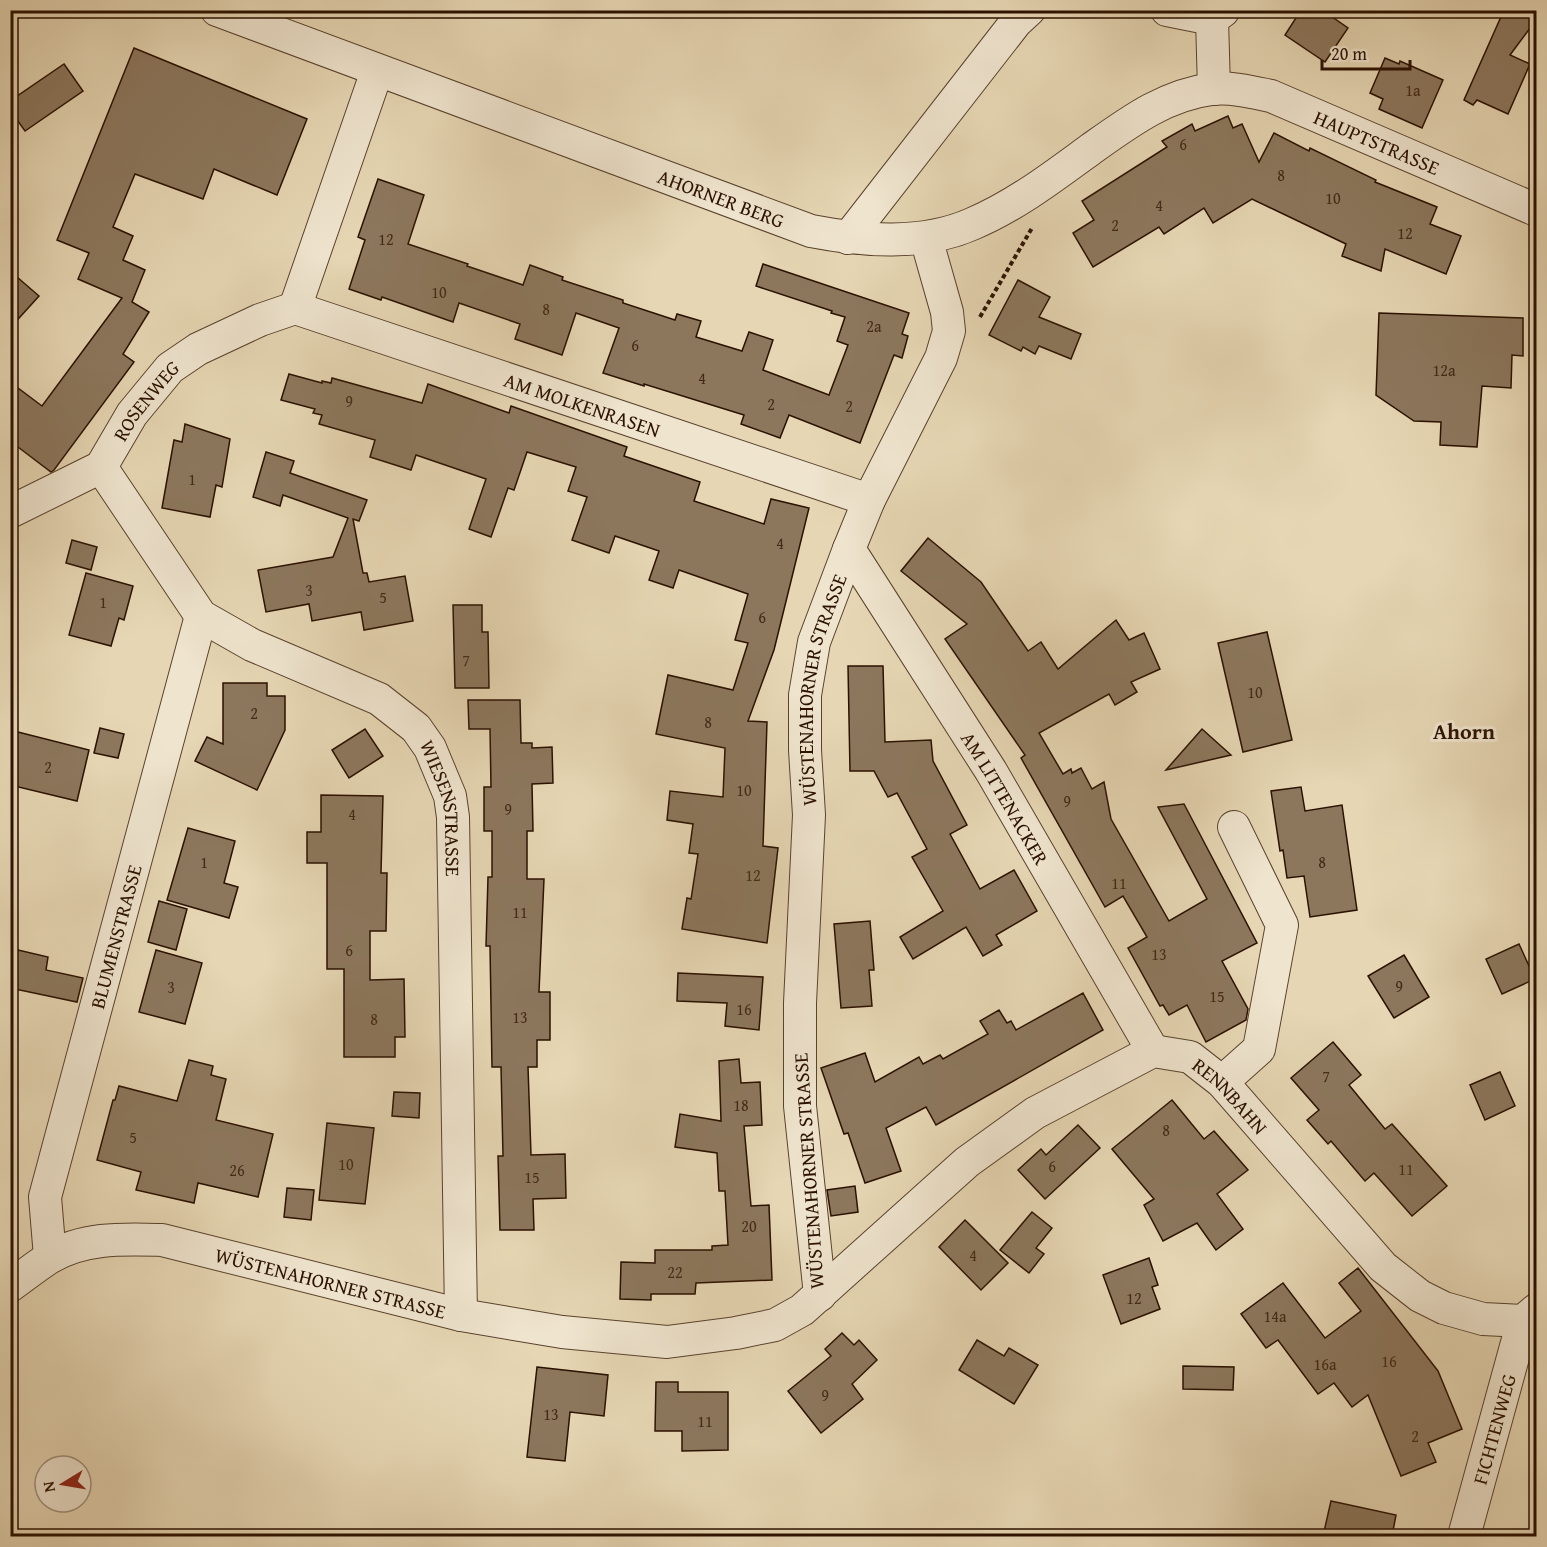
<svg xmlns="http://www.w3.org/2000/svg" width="1547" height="1547" font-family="'Gentium Book Plus',serif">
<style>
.building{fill:#8c775d;stroke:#2b1100;stroke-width:1.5}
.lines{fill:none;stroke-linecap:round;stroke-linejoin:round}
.minor-casing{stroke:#5a422d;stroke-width:34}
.path{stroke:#2b1100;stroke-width:4;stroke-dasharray:4.5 3;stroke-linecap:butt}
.minor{stroke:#efe4ce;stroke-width:32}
.labels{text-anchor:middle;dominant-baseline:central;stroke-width:6;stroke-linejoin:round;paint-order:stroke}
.number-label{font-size:16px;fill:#432a17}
.street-label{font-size:20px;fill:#2b1100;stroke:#efe4ce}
.quarter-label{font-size:22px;font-weight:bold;fill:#2b1100;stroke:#efe4ce}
</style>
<rect width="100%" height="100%" fill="#e6d6b3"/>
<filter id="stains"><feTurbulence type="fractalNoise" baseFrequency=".00333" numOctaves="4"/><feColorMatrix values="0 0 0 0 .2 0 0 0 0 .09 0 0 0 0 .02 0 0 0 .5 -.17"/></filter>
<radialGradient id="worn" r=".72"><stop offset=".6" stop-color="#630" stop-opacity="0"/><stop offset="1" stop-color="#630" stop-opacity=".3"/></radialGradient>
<g class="building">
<polygon points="1301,10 1322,10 1348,28 1325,62 1285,35"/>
<polygon points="1504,10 1536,10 1536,20 1510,55 1530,64 1508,114 1477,100 1473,105 1464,100"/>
<polygon points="134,48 307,119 277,195 214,169 203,199 135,174 113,227 133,236 123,260 145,270 132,302 149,312 123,354 134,362 54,470 51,472 10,441 10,382 42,406 122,298 78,279 89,253 57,240"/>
<polygon points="1385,58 1399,64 1400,61 1443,80 1422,128 1379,109 1383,99 1370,93"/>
<polygon points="64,64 83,91 25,131 10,110 10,101"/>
<polygon points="1228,116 1233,128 1242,124 1259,162 1274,133 1309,151 1310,148 1376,180 1375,182 1437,207 1430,224 1461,236 1446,274 1385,249 1381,271 1342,256 1346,244 1252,199 1213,223 1204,208 1164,234 1159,227 1093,267 1073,233 1094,220 1082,201 1167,147 1162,141 1192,124 1195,131"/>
<polygon points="378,179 424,195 408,244 468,264 467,266 523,285 530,265 563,277 562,280 623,300 623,303 675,320 677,314 701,321 696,337 742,351 749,332 773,340 763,370 829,395 848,345 837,341 845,317 831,313 832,311 756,286 763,264 909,313 902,334 908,336 902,358 894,355 860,443 789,415 780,438 741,424 744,415 644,384 644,386 603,373 619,328 576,313 562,355 515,339 520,324 459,303 453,322 382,297 381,300 349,289 365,240 358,237"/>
<polygon points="10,271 39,296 10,328"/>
<polygon points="1018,280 1050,297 1039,317 1081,334 1071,359 1039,346 1035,354 1023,347 1021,351 989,335"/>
<polygon points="1379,313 1523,318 1523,356 1512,355 1511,388 1482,386 1477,447 1440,445 1441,422 1414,421 1376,395"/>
<polygon points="289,374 322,383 322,381 331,383 332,378 422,403 428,384 509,413 511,406 627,447 624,456 700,482 694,501 764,524 771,499 809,508 774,650 748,721 767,722 763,846 778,848 767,943 682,929 687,898 691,899 698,854 689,853 693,824 667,820 670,791 723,797 725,748 656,734 668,675 733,690 748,643 735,640 748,594 679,570 673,588 649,580 659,551 615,536 609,553 572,540 587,497 568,491 576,467 527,452 514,490 508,488 491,537 469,529 486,479 416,455 411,470 370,457 375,440 319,424 322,415 313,413 315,409 281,400"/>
<polygon points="185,424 230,439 222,487 216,485 210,517 162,508 174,440 182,442"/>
<polygon points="266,452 294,461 290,473 367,500 359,521 353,519 363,573 367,573 369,582 405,576 413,621 364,630 361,612 312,621 309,604 266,612 258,570 333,557 348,518 283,495 280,506 253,497"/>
<polygon points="928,538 981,582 1028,651 1041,642 1058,669 1116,620 1129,640 1144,633 1160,669 1131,682 1137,692 1115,705 1109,694 1039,733 1063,774 1071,769 1072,773 1081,768 1092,789 1104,782 1111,819 1169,921 1207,899 1158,807 1184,804 1257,943 1222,961 1248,1009 1246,1020 1206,1042 1187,1005 1169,1015 1163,1005 1160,1006 1128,948 1147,937 1123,896 1105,907 1021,758 1025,755 945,639 967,624 901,571"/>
<polygon points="72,540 97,547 91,570 66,563"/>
<polygon points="86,573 133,586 124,620 119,618 111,646 69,635"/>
<polygon points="453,605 482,605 482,632 488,632 489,688 455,688"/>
<polygon points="1267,632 1292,740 1243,752 1218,643"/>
<polygon points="848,666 883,666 885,742 931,740 933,761 967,825 950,834 980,889 1014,870 1037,911 996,935 1002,945 983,956 966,927 913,959 900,937 943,911 912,857 927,849 897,793 888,797 874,771 850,771"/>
<polygon points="223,683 267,683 267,696 285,696 285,730 257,790 195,761 207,737 223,744"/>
<polygon points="468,700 520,700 521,743 532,743 532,748 552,747 553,783 532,784 533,831 527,831 527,879 544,879 539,992 550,992 550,1040 537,1040 537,1067 528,1067 531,1155 565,1154 566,1198 533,1199 534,1230 500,1230 498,1156 503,1156 501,1067 492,1067 490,946 486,946 488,877 492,877 492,831 484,831 484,787 491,787 490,729 469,729"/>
<polygon points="100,728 124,734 118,758 94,753"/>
<polygon points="365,729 383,756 349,778 332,750"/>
<polygon points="1202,729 1231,755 1166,770"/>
<polygon points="14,731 89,750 77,801 10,785 10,744"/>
<polygon points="1301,787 1305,811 1342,805 1357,910 1310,917 1304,876 1287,878 1283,850 1280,851 1271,791"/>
<polygon points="321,795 383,796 381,873 387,873 386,931 370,931 370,980 404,979 405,1037 395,1037 395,1057 344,1057 344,969 327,969 327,863 307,863 307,832 321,832"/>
<polygon points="188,828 235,841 224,883 238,887 229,918 167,900"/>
<polygon points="159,901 187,909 176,950 148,942"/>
<polygon points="870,921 874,970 869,970 872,1006 841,1008 834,924"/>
<polygon points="1519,944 1535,979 1502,994 1486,959"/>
<polygon points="18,950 48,957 46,970 83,978 77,1002 10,988"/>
<polygon points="156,950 202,963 185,1024 139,1012"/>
<polygon points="1404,955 1429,997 1394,1018 1368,976"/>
<polygon points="678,973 763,977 759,1030 725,1026 727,1003 677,1001"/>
<polygon points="1083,993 1103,1030 936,1125 926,1107 886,1128 901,1171 865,1183 848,1133 844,1134 821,1068 865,1053 875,1082 919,1057 923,1064 940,1055 943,1059 988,1034 980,1021 999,1010 1007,1023 1011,1021 1016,1030"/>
<polygon points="1333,1042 1361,1075 1349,1085 1385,1129 1392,1124 1447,1186 1412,1216 1374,1173 1365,1181 1331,1141 1328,1144 1307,1120 1319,1110 1291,1078"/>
<polygon points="739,1059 741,1083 760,1082 762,1125 744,1126 751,1206 769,1205 772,1280 696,1283 695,1294 651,1294 651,1300 620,1299 621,1262 655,1263 655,1250 712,1250 712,1246 728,1245 725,1191 719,1191 717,1153 675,1147 680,1114 721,1121 719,1061"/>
<polygon points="189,1060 213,1066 211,1075 226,1079 216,1120 273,1134 258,1197 198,1183 194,1203 136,1190 141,1172 97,1160 113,1100 115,1100 119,1086 177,1101"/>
<polygon points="1500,1072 1515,1106 1485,1120 1470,1085"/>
<polygon points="394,1092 420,1093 419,1118 392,1116"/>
<polygon points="1172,1100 1204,1139 1214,1131 1248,1170 1217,1194 1243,1229 1216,1250 1197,1223 1163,1241 1144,1205 1154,1199 1112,1149"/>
<polygon points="327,1123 374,1128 365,1204 319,1200"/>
<polygon points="1078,1125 1100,1148 1045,1199 1018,1170 1041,1149 1046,1155"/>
<polygon points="855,1186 858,1212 831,1216 827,1190"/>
<polygon points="287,1188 314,1190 311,1220 284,1217"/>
<polygon points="1032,1212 1052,1228 1036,1248 1044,1254 1029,1273 1000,1250"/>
<polygon points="965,1220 1008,1263 981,1290 939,1247"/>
<polygon points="1149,1258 1158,1285 1152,1287 1160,1309 1121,1324 1103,1275"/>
<polygon points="1358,1268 1438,1371 1462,1429 1428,1443 1436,1462 1401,1476 1368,1395 1352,1407 1334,1383 1318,1394 1278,1340 1266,1348 1241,1314 1283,1283 1325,1338 1361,1311 1339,1283"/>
<polygon points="842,1333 854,1345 859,1340 877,1360 852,1384 863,1399 821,1433 788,1391 831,1356 825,1349"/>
<polygon points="977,1340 1004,1356 1009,1348 1038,1365 1014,1404 959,1370"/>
<polygon points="1183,1366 1234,1367 1233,1390 1183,1389"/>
<polygon points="537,1367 608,1375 604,1416 570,1412 565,1461 527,1457"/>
<polygon points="656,1382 678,1382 678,1392 728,1392 728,1450 682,1451 682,1431 655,1431"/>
<polygon points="1331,1501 1396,1515 1392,1536 1323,1536"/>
</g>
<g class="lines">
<g class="minor-casing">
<g id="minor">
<path id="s1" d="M217 10 811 231C863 241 922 246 972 224 1015 206 1054 176 1091 149 1129 122 1165 95 1212 89 1232 87 1252 92 1271 96L1536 210"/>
<polyline points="1167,10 1212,19 1223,11"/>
<polyline points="1205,10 1212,19 1214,89"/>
<polyline points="848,238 1016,22 1029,10"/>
<path id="s2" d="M295 308 869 500"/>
<polyline points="295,308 377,71"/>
<path id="s3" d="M101 467 201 616 252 645 379 699 416 728 430 748 450 796 453 817 461 1315"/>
<path id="s4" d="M10 512 101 467 132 414 170 368 198 349 260 320 295 308"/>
<path id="s5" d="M849 549 991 771 1153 1051"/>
<polyline points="1222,1082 1259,1049 1282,925 1234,827"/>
<path id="s6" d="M50 1257 45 1197 201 616"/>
<path id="s7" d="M10 1286C23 1277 35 1267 49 1258 83 1237 123 1239 162 1240L461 1315 562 1332 667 1342 736 1333 775 1325 802 1310 967 1162 1035 1113 1153 1051 1190 1057 1222 1082 1383 1267 1420 1296 1444 1308 1483 1319 1523 1321 1536 1310"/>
<path id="s8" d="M820 1295 800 1106V1003L809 815 805 750V695L814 642 849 549 869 500 941 358 949 331 947 312 926 238"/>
<path id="s9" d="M1464 1536 1523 1321"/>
</g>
</g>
<polyline class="path" points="980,317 1032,228"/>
<use href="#minor" class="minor"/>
</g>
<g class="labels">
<g class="number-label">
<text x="1413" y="90">1a</text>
<text x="1183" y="144">6</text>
<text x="1281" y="175">8</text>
<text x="1333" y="198">10</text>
<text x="1159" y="205">4</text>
<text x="1115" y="225">2</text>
<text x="1405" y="233">12</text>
<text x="386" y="239">12</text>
<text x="439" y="292">10</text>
<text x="546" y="309">8</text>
<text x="874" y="326">2a</text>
<text x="635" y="345">6</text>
<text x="1444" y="370">12a</text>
<text x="702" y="378">4</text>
<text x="349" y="401">9</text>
<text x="771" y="404">2</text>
<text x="849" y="406">2</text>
<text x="192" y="479">1</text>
<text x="780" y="543">4</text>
<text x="309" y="590">3</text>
<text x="383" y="597">5</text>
<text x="103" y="602">1</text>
<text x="762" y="617">6</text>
<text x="466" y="660">7</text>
<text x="1255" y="692">10</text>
<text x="254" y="713">2</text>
<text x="708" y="722">8</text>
<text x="48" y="767">2</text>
<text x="744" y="790">10</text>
<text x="1067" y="801">9</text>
<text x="508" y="809">9</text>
<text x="352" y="814">4</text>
<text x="204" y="862">1</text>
<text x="1322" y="862">8</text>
<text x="753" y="875">12</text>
<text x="1119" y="883">11</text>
<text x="520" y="912">11</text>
<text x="349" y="950">6</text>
<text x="1159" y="954">13</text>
<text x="1399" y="986">9</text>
<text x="171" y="987">3</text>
<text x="1217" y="996">15</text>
<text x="744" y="1009">16</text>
<text x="520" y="1017">13</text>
<text x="374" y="1019">8</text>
<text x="1326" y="1076">7</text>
<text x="741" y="1105">18</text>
<text x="1166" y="1130">8</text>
<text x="133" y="1137">5</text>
<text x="346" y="1164">10</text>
<text x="1052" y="1166">6</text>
<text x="1406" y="1169">11</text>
<text x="237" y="1170">26</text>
<text x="532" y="1177">15</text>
<text x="749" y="1226">20</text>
<text x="973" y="1255">4</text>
<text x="675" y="1272">22</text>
<text x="1134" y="1298">12</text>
<text x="1275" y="1316">14a</text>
<text x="1389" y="1361">16</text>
<text x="1325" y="1364">16a</text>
<text x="825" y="1395">9</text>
<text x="551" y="1414">13</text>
<text x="705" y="1421">11</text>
<text x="1415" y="1436">2</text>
</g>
<g class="street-label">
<text stroke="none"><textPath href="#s1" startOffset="1250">HAUPTSTRASSE</textPath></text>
<text stroke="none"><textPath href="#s1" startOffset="538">AHORNER BERG</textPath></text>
<text stroke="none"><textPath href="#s4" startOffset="182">ROSENWEG</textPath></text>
<text stroke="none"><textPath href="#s2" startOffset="303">AM MOLKENRASEN</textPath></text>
<text stroke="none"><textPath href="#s8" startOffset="609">WÜSTENAHORNER STRASSE</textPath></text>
<text stroke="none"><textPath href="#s5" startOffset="294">AM LITTENACKER</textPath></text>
<text stroke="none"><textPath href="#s3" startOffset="510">WIESENSTRASSE</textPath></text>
<text stroke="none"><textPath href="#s6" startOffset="330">BLUMENSTRASSE</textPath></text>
<text stroke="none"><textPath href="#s7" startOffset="1353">RENNBAHN</textPath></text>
<text transform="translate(808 1171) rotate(-94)">WÜSTENAHORNER STRASSE</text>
<text stroke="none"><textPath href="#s7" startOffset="338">WÜSTENAHORNER STRASSE</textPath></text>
<text stroke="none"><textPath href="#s9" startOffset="111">FICHTENWEG</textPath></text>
</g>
<g class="quarter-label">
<text x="1464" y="731">Ahorn</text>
</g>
</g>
<rect width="1547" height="1547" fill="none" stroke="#e6d6b3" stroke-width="36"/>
<rect x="12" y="12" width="1523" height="1523" fill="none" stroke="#2b1100" stroke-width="3"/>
<rect x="18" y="18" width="1511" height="1511" fill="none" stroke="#2b1100" stroke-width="1.5"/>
<g transform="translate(63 1484) rotate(259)"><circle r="28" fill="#efe4ce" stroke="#a1907c" stroke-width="1.5"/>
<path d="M0-4.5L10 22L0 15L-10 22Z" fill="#8f2418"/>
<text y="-9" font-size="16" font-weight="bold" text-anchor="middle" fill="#2b1100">N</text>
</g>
<path d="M1322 60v9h88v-9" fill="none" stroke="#2b1100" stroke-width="3"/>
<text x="1331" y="60" font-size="18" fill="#2b1100" stroke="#efe4ce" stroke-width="4.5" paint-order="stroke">20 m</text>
<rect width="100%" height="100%" filter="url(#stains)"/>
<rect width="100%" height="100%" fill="url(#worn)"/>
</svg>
